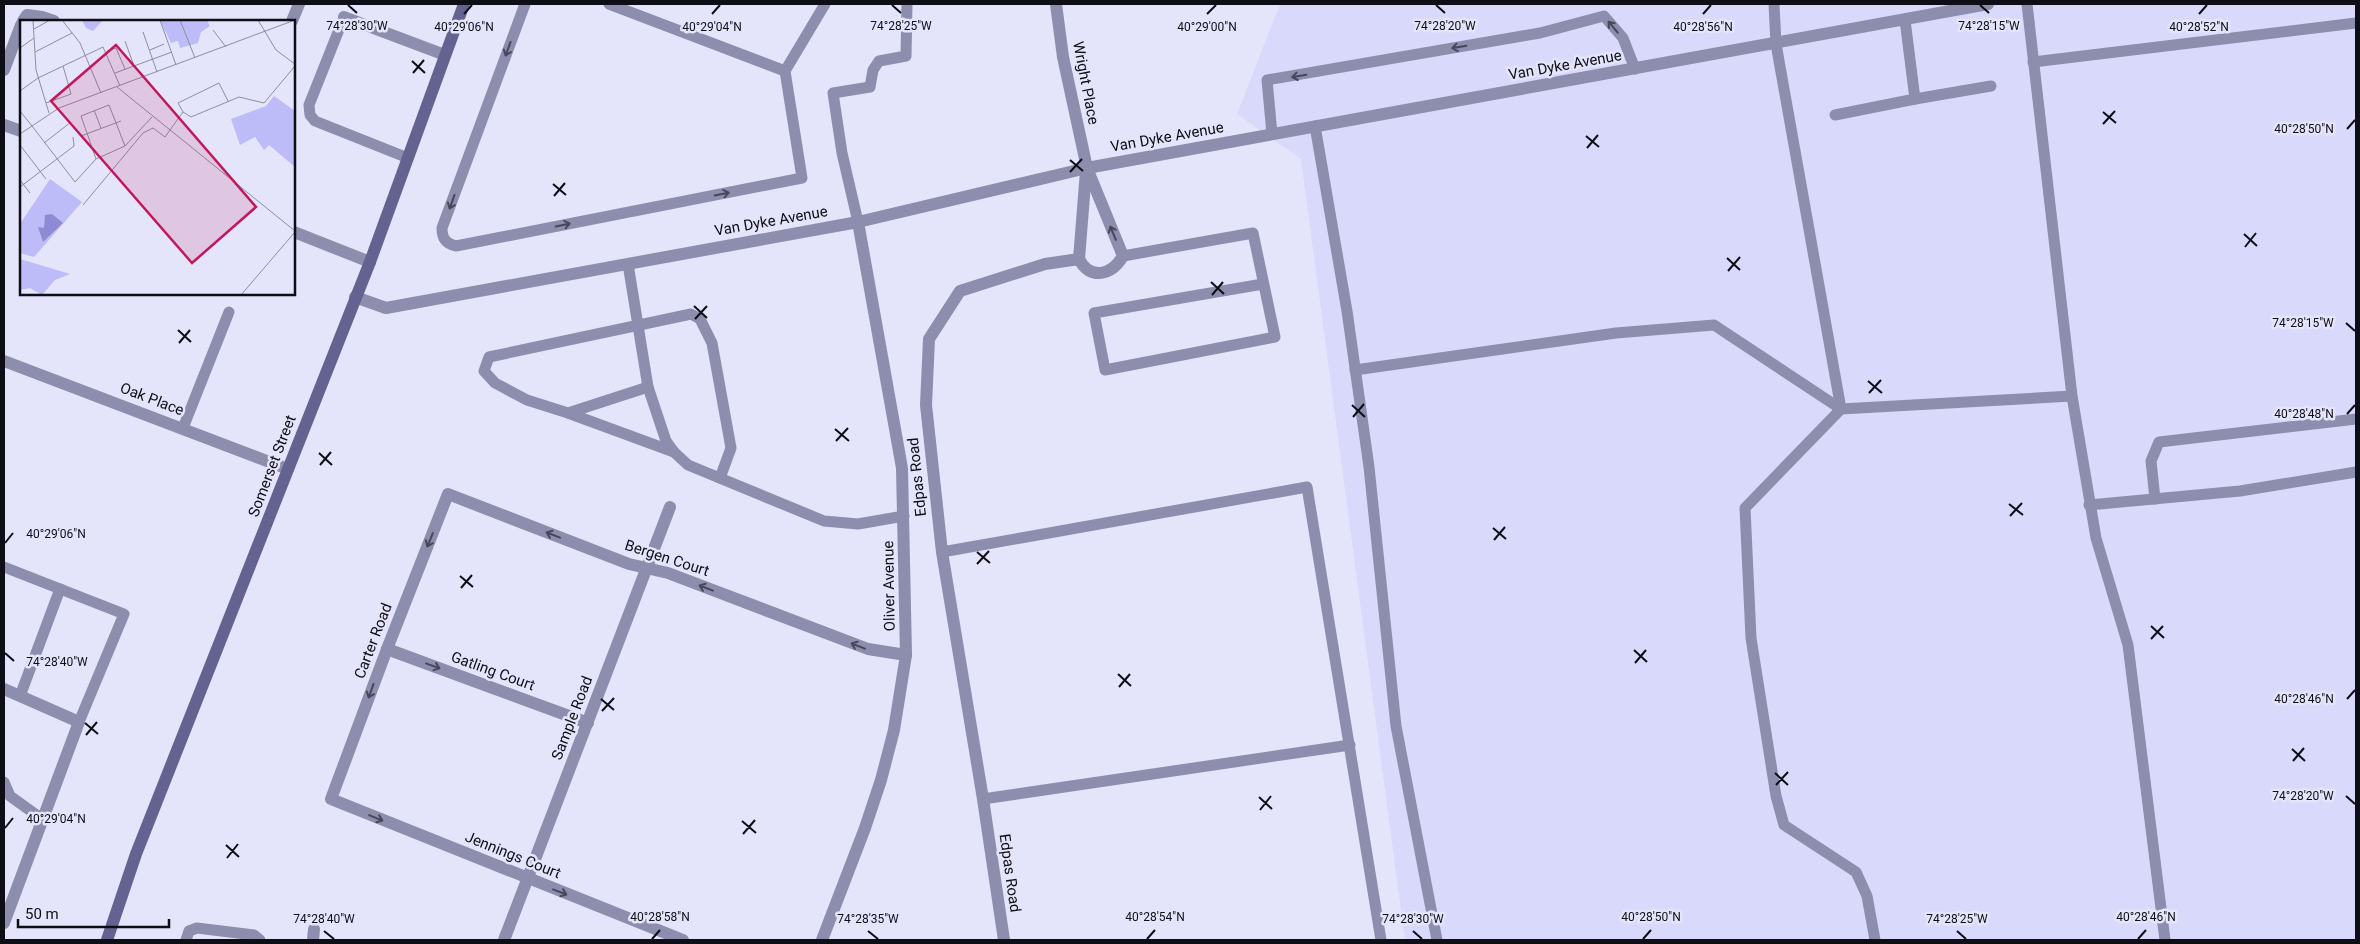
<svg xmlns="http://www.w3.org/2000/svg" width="2360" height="944" font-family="Roboto,sans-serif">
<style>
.built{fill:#d9d9fc}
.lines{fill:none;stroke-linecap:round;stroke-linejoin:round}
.service{stroke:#8d8dae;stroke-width:11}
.minor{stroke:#8d8dae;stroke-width:12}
.secondary{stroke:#646291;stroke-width:12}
.oneway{stroke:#47475b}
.ticks{fill:none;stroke:#0e0e17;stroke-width:2}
.labels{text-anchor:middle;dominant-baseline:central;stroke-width:5;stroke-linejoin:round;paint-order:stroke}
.street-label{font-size:15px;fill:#0e0e17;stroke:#e4e4fa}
.inset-road{fill:none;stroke:#8e8e9f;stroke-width:1}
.view{fill:#c2185b;fill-opacity:0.15;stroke:#c2185b;stroke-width:2.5}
.inset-edge{fill:none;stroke:#0e0e17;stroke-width:2.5}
.ticks-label{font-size:12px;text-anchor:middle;fill:#0e0e17;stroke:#e4e4fa;stroke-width:5;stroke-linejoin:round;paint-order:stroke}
</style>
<rect width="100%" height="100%" fill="#e4e4fa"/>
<polygon class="built" points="1280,4 2356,4 2356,940 1405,940 1301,159 1237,114"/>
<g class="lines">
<g class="service">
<path d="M525 4 442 228C442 238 445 243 456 246L802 178 785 71 825 4"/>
<polyline points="609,4 785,71"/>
<polyline points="1774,4 1776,44 1841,409"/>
<polyline points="2027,4 2072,396 2096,538 2128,645 2165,940"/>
<polyline points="344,17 309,105 310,115 315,121 408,158"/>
<polyline points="2033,62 2356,23"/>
<polyline points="1915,99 1991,86"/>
<polyline points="1835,115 1915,99 1905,20"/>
<polyline points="1315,126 1347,311 1369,467 1396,726 1437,940"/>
<polyline points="1272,134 1267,80 1540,33 1604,16 1623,38 1635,69"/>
<polyline points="858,222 842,153 833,93 870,87 873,70 879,61 906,56 907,4"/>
<polyline points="1123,256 1253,233 1275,337 1105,370 1094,313 1263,284"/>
<polyline points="628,264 648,387 666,441 674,452 688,465 824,521 858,524 904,516"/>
<polyline points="1355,370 1616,333 1714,325 1841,409"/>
<polyline points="648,387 568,413 527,400 495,383 484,371 489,357 691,314 700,319 712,343 731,448 720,478"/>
<polyline points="568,413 674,452"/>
<polyline points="183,428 229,312"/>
<polyline points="2155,499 2151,461 2159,442 2356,419"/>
<polyline points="2089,505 2240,491 2356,472"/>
<polyline points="942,552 1307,487 1381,940"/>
<polyline points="4,567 124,614 79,722"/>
<polyline points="20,696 60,589"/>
<polyline points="4,782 10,796 42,819"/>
<polyline points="983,799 1350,745"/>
<polyline points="186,940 189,931 197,928 254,935 260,940"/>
<polyline points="1875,940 1867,896 1856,872 1784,825 1776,796 1751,638 1745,508 1841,409 2072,396"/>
</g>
<g class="minor">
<path d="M1056 4 1063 57 1087 168 1123 256C1112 275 1090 281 1079 259"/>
<polyline points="344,17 445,55"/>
<polyline points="23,21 27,15 42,17 54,21"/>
<polyline points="292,21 299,4"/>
<polyline points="4,70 21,25"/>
<polyline points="4,125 21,131"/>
<polyline points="294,232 370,262"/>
<polyline points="1079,259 1086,171"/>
<polyline points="355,297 386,308 858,222 1087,168 1988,4"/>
<polyline points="4,361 288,469"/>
<polyline points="387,649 588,723"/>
<polyline points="4,689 79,722 4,923"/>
<polyline points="313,940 314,929"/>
<polyline points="504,940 670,507"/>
<polyline points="683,940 331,799 387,649 448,494 629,564 668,573 868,649 906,655"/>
<polyline points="822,940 865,828 881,780 894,730 906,655 902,468 858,222"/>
<polyline points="1004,940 983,799 942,552 926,405 929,339 960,291 1045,264 1079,259"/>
</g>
<polyline class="secondary" points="107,940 136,854 370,262 464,4"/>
</g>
<defs><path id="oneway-shaft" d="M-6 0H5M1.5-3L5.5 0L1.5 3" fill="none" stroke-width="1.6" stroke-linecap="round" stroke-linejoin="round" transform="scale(1.25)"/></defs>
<g class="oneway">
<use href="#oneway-shaft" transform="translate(1613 27) rotate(-130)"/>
<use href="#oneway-shaft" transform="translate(1459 47) rotate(170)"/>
<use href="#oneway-shaft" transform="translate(508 49) rotate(110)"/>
<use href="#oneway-shaft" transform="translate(1299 76) rotate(171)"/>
<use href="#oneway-shaft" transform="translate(722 194) rotate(-11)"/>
<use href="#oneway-shaft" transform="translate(452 202) rotate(110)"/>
<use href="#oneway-shaft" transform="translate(563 225) rotate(-11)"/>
<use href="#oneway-shaft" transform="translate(1113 233) rotate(-113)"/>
<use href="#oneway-shaft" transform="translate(553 535) rotate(-159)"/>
<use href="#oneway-shaft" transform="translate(430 540) rotate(112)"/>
<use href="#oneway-shaft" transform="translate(706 588) rotate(-159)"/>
<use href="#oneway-shaft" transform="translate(858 646) rotate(-159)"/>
<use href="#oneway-shaft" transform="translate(433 666) rotate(20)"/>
<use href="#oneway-shaft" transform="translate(371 691) rotate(110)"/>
<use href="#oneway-shaft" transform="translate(376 818) rotate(22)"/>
<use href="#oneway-shaft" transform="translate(560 892) rotate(21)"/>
</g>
<path class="ticks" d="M348 5 357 13M892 5 901 13M1436 5 1445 13M1980 5 1989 13M464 14 472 5M712 14 720 5M1207 14 1216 5M1703 14 1711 5M2199 14 2207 5M412 61 425 73M413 73 424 60M2103 112 2116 123M2103 124 2115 111M2347 129 2355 120M1586 136 1599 147M1587 148 1598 135M1070 160 1083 171M1070 172 1082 159M553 184 566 195M554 196 565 183M2244 234 2257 246M2245 247 2256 233M1727 258 1740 270M1728 271 1740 257M1211 282 1224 294M1212 295 1223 282M694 306 707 318M695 319 707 306M2346 323 2355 331M178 330 191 342M179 343 190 330M1868 381 1882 393M1869 393 1881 380M1352 405 1365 417M2347 414 2355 405M1353 417 1364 404M835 429 849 441M836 441 848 428M319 453 332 465M320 465 331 452M2009 504 2023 515M2010 516 2022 503M1493 528 1506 539M1494 540 1505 527M5 543 13 533M977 552 990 563M977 564 989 551M460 576 473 587M461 588 472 575M2151 626 2164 638M2151 639 2163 626M1634 650 1647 662M5 653 14 661M1635 663 1646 650M1118 674 1131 686M1119 687 1130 674M601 699 614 710M2347 699 2355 690M602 711 614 698M85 723 98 734M86 735 97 722M2292 749 2305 761M2293 761 2304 748M1775 773 1788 785M1776 785 1788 772M2346 796 2355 804M1259 797 1272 809M1260 810 1271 796M742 821 756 833M5 828 13 818M743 834 755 820M226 845 239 857M227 858 238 844M324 931 334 939M868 931 878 939M1413 931 1422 939M1957 931 1966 939M652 939 660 930M1147 939 1155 930M1643 939 1651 930M2138 939 2146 930"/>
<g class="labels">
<g class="street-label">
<text transform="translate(1565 65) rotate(-10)">Van Dyke Avenue</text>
<text transform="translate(1086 83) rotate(79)">Wright Place</text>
<text transform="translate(1167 137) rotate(-10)">Van Dyke Avenue</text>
<text transform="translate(771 221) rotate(-10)">Van Dyke Avenue</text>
<text transform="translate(152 399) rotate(21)">Oak Place</text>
<text transform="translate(272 466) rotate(-69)">Somerset Street</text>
<text transform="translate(917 477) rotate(-96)">Edpas Road</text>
<text transform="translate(667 558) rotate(18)">Bergen Court</text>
<text transform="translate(889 586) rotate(-91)">Oliver Avenue</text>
<text transform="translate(373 641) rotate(-69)">Carter Road</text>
<text transform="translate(493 671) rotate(20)">Gatling Court</text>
<text transform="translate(572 718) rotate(-69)">Sample Road</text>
<text transform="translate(513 855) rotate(22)">Jennings Court</text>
<text transform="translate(1010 873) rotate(82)">Edpas Road</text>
</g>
</g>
<g transform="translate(20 20)">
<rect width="275" height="275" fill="#e4e4fa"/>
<path d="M62 0H83L73 11 66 8ZM140 0H187L190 6 181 12 178 23 160 28 158 21 151 23ZM254 76 275 91V147L249 125 244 130 235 117 220 125 211 99 246 86ZM30 159 62 182 14 237 0 233V204ZM0 239 50 254 35 260 22 275 10 268 0 270Z" fill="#bdbcf8"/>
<path d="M32 194 43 203 23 222 18 207 24 208 25 195Z" fill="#8e8ad4"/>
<path class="inset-road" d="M13 0 16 50 29 93M42 0 60 23 81 73M140 0 156 45M160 0 175 38M238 0 256 30 275 44M14 9 30 0M193 10 206 27M123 12 137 52M105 21 114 46M0 28 14 18M130 30 144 24M87 31 96 28 105 49M15 32 52 13M95 53 152 32M97 67 275 211M0 71 18 58 83 27 100 66M208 81 199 63 158 83 163 92 171 97 219 77 244 83 275 46M26 83 51 74 43 46M74 90 81 108M0 91 12 106M12 106 55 162 76 139 105 126 132 97M0 114 39 88 275 0M61 116 101 101M24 123 51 102M0 125 26 159M76 139 61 96 89 85 105 126M0 160 10 173M0 167 54 126 53 117M63 185 123 113 133 108 145 117 163 92M221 275 275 212"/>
<path class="view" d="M96 25 236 187 172 243 31 81Z"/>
<rect width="275" height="275" class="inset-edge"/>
</g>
<g class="ticks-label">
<text x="357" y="30">74°28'30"W</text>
<text x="901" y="30">74°28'25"W</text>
<text x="1445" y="30">74°28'20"W</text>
<text x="1989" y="30">74°28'15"W</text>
<text x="464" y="31">40°29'06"N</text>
<text x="712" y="31">40°29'04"N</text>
<text x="1207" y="31">40°29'00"N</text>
<text x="1703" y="31">40°28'56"N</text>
<text x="2199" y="31">40°28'52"N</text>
<text x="2304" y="133">40°28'50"N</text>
<text x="2303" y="327">74°28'15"W</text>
<text x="2304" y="418">40°28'48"N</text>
<text x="56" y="538">40°29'06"N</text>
<text x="57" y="666">74°28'40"W</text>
<text x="2304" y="703">40°28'46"N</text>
<text x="2303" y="800">74°28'20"W</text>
<text x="56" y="823">40°29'04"N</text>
<text x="660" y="921">40°28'58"N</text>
<text x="1155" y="921">40°28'54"N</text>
<text x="1651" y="921">40°28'50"N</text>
<text x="2146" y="921">40°28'46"N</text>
<text x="324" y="923">74°28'40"W</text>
<text x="868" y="923">74°28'35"W</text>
<text x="1413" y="923">74°28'30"W</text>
<text x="1957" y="923">74°28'25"W</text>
</g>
<rect width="2360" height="944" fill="none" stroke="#0e0e17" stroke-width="10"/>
<path d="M18 919v8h151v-8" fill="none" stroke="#0e0e17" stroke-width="2.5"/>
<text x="25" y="919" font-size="15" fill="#0e0e17" stroke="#e4e4fa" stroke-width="4" paint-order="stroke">50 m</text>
</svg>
